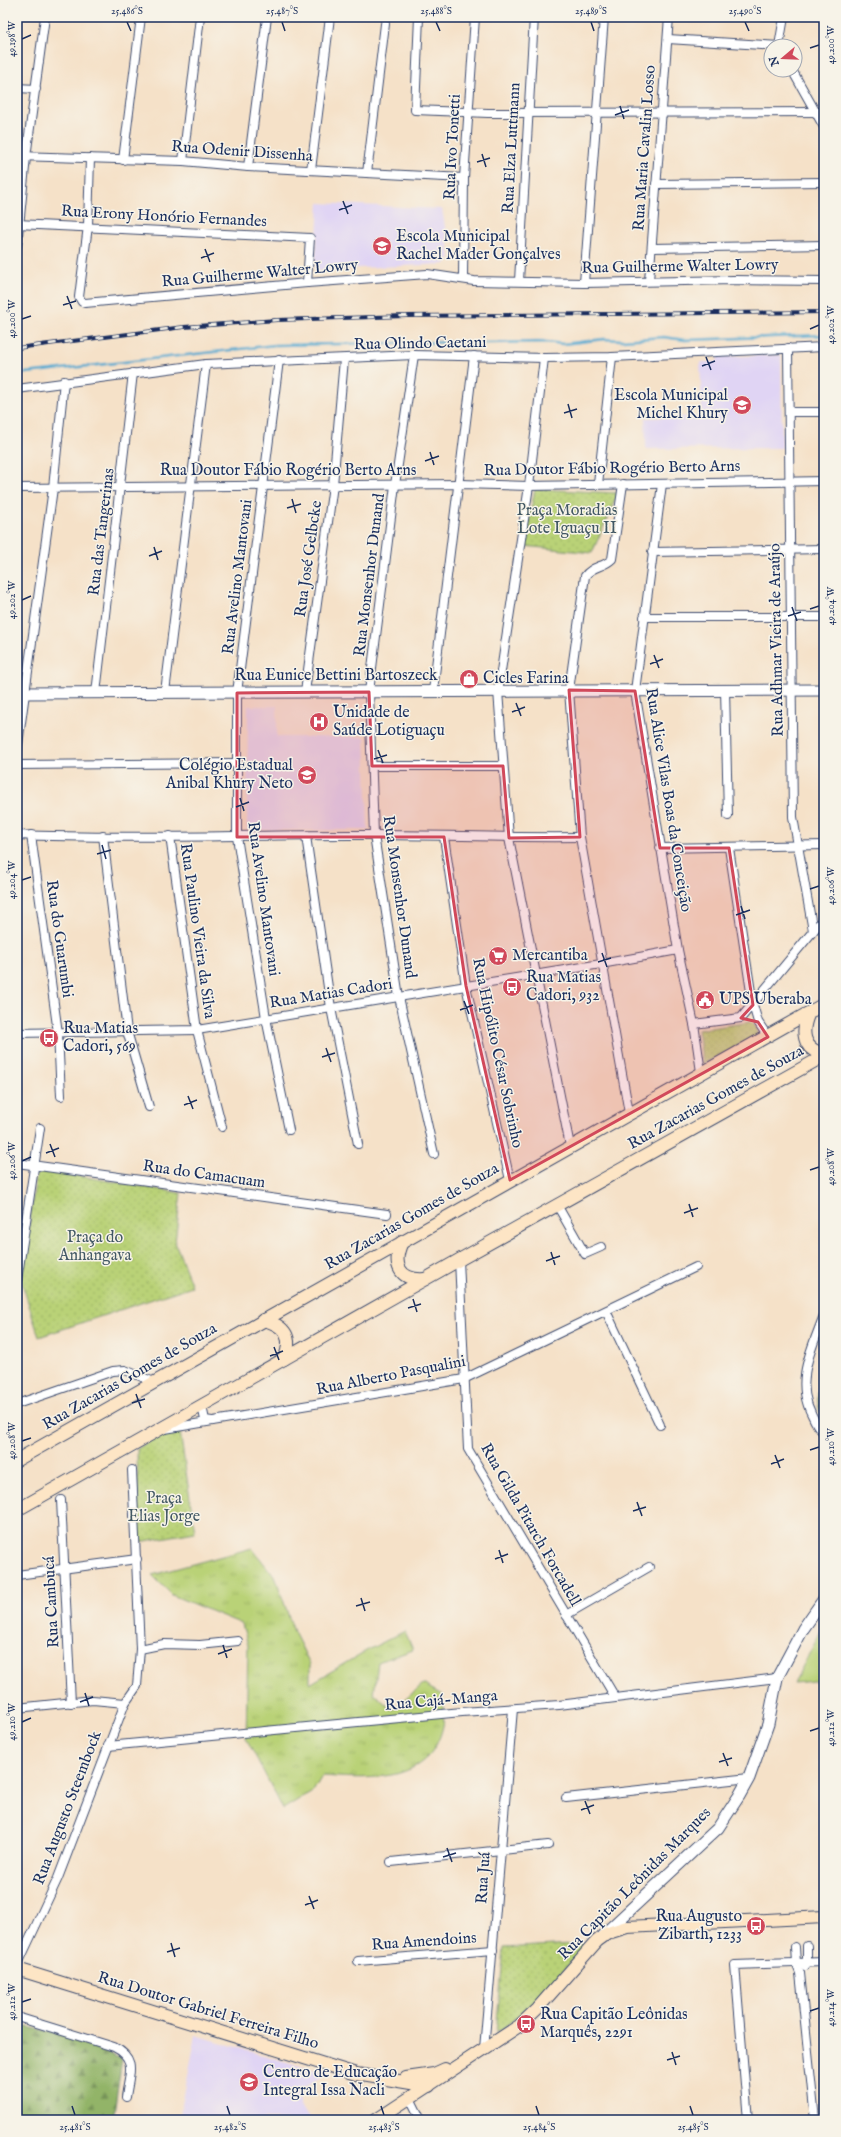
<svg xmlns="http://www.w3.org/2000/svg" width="841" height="2137" font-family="'IM FELL English',serif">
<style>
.built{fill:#e0d4f4}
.grass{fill:url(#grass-tufts);stroke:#6a806a}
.forest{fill:url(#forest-firs);stroke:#567263}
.park{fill:url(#park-dots);stroke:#6a806a}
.pitch{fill:#b9d277;stroke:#6a806a}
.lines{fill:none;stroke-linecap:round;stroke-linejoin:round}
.stream{stroke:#54a9d0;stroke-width:2.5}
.minor-casing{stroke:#3c4a6e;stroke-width:10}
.tertiary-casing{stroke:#3c4a6e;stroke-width:13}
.secondary-casing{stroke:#3c4a6e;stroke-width:14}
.minor{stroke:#fff;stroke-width:8}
.tertiary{stroke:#fff;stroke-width:11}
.secondary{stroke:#fde5c5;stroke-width:12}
.rail-casing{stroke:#1b2f5e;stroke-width:4}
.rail{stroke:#f7f3e8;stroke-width:2.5;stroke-dasharray:8;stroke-linecap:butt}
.marked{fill:#d1495b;fill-opacity:0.2;stroke:#d1495b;stroke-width:3;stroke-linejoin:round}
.ticks{fill:none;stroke:#1b2f5e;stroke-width:1.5}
.labels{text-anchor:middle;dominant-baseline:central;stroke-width:3;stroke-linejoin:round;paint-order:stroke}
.street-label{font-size:16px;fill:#1b2f5e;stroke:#f7f3e8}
.poi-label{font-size:16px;fill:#1b2f5e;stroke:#f7f3e8;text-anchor:start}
.park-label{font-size:16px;fill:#425864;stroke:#f7f3e8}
.neatline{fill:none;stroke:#1b2f5e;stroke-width:1.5}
.ticks-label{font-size:10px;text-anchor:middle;fill:#1b2f5e}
</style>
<defs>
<pattern id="grass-tufts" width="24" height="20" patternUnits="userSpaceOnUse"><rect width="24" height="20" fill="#b9d277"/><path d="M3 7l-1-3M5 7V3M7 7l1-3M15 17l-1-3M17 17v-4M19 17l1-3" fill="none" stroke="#9eb569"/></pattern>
<pattern id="forest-firs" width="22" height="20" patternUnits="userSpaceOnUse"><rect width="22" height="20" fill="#92b468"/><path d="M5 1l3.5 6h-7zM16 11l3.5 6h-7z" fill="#769359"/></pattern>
<pattern id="park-dots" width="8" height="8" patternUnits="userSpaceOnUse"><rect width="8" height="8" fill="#b9d277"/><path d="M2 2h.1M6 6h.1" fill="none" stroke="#9eb569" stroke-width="1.8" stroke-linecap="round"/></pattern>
</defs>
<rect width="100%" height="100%" fill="#f7f3e8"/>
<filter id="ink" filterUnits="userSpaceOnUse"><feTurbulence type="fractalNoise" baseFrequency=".025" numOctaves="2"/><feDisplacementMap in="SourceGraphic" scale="8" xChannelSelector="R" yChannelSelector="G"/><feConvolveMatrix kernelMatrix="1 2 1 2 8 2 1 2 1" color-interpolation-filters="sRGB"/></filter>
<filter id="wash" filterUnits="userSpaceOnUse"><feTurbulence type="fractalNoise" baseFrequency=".012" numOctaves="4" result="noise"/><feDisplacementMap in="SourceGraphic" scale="16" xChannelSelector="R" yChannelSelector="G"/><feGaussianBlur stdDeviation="0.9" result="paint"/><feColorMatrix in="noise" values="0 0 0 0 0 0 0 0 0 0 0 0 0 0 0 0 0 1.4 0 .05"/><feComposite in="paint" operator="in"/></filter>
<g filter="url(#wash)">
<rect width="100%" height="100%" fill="#f5e1c8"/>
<g class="built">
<polygon points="319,203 442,209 450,257 445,264 315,270"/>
<polygon points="781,355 782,448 646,449 645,418 702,416 700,362 717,362 718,357"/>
<polygon points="248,706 277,706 277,737 365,737 368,830 247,830"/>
<polygon points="196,2035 327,2074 297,2091 301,2106 310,2120 179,2120"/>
</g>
<path class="grass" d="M252 1548 276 1579 294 1632 310 1664V1684L364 1652 405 1631 413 1650 378 1662 374 1694 393 1710 423 1684 442 1695C442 1705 445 1717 443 1726 430 1785 368 1779 322 1776L314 1790 283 1809 246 1738 248 1645 242 1624 172 1595 152 1575Z"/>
<g class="forest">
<path d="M824 1368V1419C813 1406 819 1382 824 1368Z"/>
<polygon points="17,2025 57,2033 122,2059 113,2120 17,2120"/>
</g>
<g class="park">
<polygon points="535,489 618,493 592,553 524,546"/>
<polygon points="750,1022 757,1028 757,1036 703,1064 698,1030"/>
<polygon points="37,1169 181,1193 175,1242 192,1286 39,1337 21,1280"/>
<polygon points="180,1432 195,1532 139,1542 137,1449 158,1435"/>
<path d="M588 1943C559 1975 533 2010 496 2032L504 1948Z"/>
</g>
<polygon class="pitch" points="824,1625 824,1680 794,1683"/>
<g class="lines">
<g class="stream">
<polyline points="484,343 547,342 563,344 604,339 622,340 664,337 685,340 824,335"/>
<polyline points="17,374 275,345 465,342"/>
</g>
</g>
</g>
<g filter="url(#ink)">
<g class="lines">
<g class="minor-casing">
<g id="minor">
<polyline points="419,17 415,110 488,113 824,112"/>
<polyline points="668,39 779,46"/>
<polyline points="779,46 784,17"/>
<polyline points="792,70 824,127"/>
<polyline points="17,88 36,89"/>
<polyline points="17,156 183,161 248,167 464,178"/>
<polyline points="90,158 88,226 79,297 82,302 85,303 307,283 427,274 474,281 584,283 734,280 824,281"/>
<polyline points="123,160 141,17"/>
<polyline points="183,161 200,17"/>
<polyline points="248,167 267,17"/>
<polyline points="311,170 330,17"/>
<polyline points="367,173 385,24"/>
<polyline points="656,184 824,182"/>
<polyline points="17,224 310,238 307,283"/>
<polyline points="17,246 26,157 45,17"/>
<polyline points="652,248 824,245"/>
<polyline points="463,279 464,178 475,17"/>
<polyline points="519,281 534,17"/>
<polyline points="649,281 669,17"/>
<polyline points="584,283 604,17"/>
<polyline points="788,348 793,817 813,931"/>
<polyline points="414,355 395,485 369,692 374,835 399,997 434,1154"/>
<polyline points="544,358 529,486 498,691 509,838 570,1146"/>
<polyline points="279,360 237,693 237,837 266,1018 289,1130"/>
<polyline points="17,389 206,364 414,355 544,358 612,357 824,347"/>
<polyline points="789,412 824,412"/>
<polyline points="598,484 612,357"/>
<path d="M623 484 612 559C603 568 593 565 585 576L569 690 580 837 629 1113"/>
<polyline points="662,484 635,691 678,950 694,1024 701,1072"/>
<polyline points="17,488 460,484 529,486 824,481"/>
<polyline points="652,552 824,549"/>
<polyline points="644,617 824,617"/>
<polyline points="725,689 728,816"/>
<polyline points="433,691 474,356"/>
<polyline points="165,692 206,364"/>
<polyline points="305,692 333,485 344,359"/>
<polyline points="96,693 133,373"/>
<polyline points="17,752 53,488 64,381"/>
<polyline points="17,765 238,763"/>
<polyline points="372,766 503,766"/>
<path d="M17 835C136 840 255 834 374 835 443 835 511 838 580 837"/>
<polyline points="31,835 58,1033 61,1096"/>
<polyline points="103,836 127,1031 149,1107"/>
<polyline points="170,836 197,1030 222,1127"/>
<polyline points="306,836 331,1008 358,1144"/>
<polyline points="444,837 466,986 510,1180"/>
<polyline points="660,848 824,845"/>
<polyline points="729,848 753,1005 758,1022 768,1037"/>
<polyline points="694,1024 741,1018 824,918"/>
<polyline points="17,1033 197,1030 601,964 678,950"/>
<polyline points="17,1163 387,1214"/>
<polyline points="557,1205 585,1254 601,1247"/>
<polyline points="459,1260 468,1449 615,1697"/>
<polyline points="17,1281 40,1128"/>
<polyline points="606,1311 660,1425"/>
<path d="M824 1315C812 1349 794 1380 812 1415 815 1422 818 1428 824 1433"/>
<polyline points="17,1404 113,1371 125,1370 154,1382"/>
<polyline points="202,1406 205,1420 212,1421"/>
<polyline points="165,1429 464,1379 696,1267"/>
<polyline points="61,1500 71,1703"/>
<polyline points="17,1575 137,1559"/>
<polyline points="566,1615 649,1567"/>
<polyline points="140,1649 164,1644 200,1645 238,1641"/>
<polyline points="17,1708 93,1700 125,1703"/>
<polyline points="108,1746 462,1712 559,1705 777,1678"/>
<polyline points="566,1798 749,1778"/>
<polyline points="391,1862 548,1845"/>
<polyline points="795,1947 796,1963 800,1973 815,2120"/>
<polyline points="358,1961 493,1950"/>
<polyline points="17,1966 58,1878 125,1703 137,1686 140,1649 132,1470"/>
<polyline points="805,1966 807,1963 807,1946"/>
<path d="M17 2017 114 2047C138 2059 129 2074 126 2097"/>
<polyline points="484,2049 513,1709"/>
<polyline points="410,2098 421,2120"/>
<polyline points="748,2120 735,1965 824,1962"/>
</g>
</g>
<g class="tertiary-casing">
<g id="tertiary">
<polyline points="17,693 824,690"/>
<polyline points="602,1936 718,1828 739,1796 749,1778 768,1724 777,1678 803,1629 824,1599"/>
</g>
</g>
<g class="secondary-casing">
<g id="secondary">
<path d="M809 1013C801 1030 802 1050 824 1054"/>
<path d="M402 1242C392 1264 399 1281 425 1279"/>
<path d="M263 1320C285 1325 294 1338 284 1359"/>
<polyline points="17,1460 824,1004"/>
<polyline points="17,1510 459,1260 824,1056"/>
<polyline points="17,1969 356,2074 429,2086"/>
<polyline points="406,2078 434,2074 445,2069"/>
<polyline points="376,2120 519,2026 537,2009 597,1941 608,1933 627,1927 824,1917"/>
</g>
</g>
<use href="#minor" class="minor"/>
<use href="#tertiary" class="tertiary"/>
<use href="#secondary" class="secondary"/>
<g class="rail-casing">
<polyline id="rail" points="17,348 184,327 277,320 406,316 824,312"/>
</g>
<use href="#rail" class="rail"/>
</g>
</g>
<path class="marked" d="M569 690 635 691 660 848H729L753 1005 741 1018 758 1022 768 1037 510 1180 466 986 444 837H237V693L369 692 372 766H503L509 838 580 837Z"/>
<path class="ticks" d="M127 22 131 31M282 22 285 31M436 22 440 31M591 22 594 31M745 22 749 31M22 39 31 35M810 48 819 45M620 106 624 119M615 115 629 110M482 154 486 167M477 162 490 158M343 201 348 214M339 210 352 205M205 249 210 262M201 258 214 253M67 296 72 309M63 305 76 301M22 319 31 316M810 329 819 325M706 357 711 370M702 366 715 361M568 404 572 418M564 413 577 409M430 452 434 465M425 461 439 456M292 499 296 513M287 508 301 504M154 547 158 560M149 556 162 551M22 600 31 596M792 607 797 621M810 609 819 606M788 616 801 612M654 655 659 668M650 664 663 659M516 703 521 716M512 712 525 707M378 750 383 763M374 759 387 755M240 798 244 811M236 807 249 802M102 845 106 859M97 854 111 850M22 880 31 877M810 889 819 886M741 906 745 919M736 915 750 910M602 953 607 967M598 962 611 958M464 1001 469 1014M460 1010 473 1005M326 1048 331 1062M322 1057 335 1053M188 1096 193 1109M184 1105 197 1100M50 1144 55 1157M46 1153 59 1148M22 1161 31 1157M810 1170 819 1167M689 1204 693 1217M684 1213 698 1208M551 1252 555 1265M546 1261 560 1256M413 1299 417 1312M408 1308 421 1304M274 1347 279 1360M270 1356 283 1351M136 1394 141 1408M132 1403 145 1399M22 1441 31 1438M810 1450 819 1447M775 1455 780 1468M771 1464 784 1459M637 1502 642 1516M633 1511 646 1507M499 1550 503 1563M495 1559 508 1554M361 1598 365 1611M356 1606 370 1602M223 1645 227 1658M218 1654 232 1649M85 1693 89 1706M80 1702 93 1697M22 1722 31 1718M810 1731 819 1728M723 1753 728 1766M719 1762 732 1758M585 1801 590 1814M581 1810 594 1805M447 1848 452 1862M443 1857 456 1853M309 1896 314 1909M305 1905 318 1900M171 1943 175 1957M167 1952 180 1948M22 2002 31 1999M810 2011 819 2008M672 2052 676 2065M667 2060 680 2056M72 2106 75 2115M227 2106 230 2115M381 2106 384 2115M536 2106 539 2115M690 2106 693 2115"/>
<defs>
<g id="school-disc" transform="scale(1)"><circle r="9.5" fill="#d1495b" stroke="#f7f3e8"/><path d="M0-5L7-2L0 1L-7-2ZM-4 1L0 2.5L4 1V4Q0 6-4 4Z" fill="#fff"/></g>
<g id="shop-disc" transform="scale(1)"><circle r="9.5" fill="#d1495b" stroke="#f7f3e8"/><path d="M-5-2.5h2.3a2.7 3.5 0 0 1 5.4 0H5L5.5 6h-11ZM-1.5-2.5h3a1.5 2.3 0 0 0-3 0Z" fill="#fff"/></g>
<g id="hospital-disc" transform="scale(1)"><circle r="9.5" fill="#d1495b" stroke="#f7f3e8"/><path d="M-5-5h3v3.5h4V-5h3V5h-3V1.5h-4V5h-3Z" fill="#fff"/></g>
<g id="supermarket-disc" transform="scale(1)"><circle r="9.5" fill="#d1495b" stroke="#f7f3e8"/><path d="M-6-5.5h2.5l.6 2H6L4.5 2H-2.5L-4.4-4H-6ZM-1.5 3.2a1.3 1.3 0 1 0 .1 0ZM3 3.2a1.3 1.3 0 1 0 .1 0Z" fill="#fff"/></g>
<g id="bus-disc" transform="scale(1)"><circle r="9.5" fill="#d1495b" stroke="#f7f3e8"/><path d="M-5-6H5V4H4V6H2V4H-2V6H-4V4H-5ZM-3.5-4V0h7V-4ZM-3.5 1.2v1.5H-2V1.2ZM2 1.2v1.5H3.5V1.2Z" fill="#fff"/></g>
<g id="civic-disc" transform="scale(1)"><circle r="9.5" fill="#d1495b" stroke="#f7f3e8"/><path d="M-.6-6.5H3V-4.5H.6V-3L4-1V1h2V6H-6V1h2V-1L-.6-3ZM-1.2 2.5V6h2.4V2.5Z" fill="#fff"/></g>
</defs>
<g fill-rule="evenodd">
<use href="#school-disc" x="382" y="246"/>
<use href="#school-disc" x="742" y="405"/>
<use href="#shop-disc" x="469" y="679"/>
<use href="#hospital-disc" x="319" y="722"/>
<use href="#school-disc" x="307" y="775"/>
<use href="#supermarket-disc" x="498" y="956"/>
<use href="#bus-disc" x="512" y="987"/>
<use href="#civic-disc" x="705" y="1000"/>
<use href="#bus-disc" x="49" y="1038"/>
<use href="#bus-disc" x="756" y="1926"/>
<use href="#bus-disc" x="526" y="2024"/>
<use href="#school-disc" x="249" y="2082"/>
</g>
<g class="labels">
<g class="street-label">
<text transform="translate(453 147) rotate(-87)">Rua Ivo Tonetti</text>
<text transform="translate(512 148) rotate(-87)">Rua Elza Luttmann</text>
<text transform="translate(645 148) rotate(-86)">Rua Maria Cavalin Losso</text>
<text transform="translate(242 152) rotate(4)">Rua Odenir Dissenha</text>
<text transform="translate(164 217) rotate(3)">Rua Erony Honório Fernandes</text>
<text transform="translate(680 267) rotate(-1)">Rua Guilherme Walter Lowry</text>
<text transform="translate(260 274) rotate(-5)">Rua Guilherme Walter Lowry</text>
<text transform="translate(420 344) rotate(-1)">Rua Olindo Caetani</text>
<text transform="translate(612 469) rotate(-1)">Rua Doutor Fábio Rogério Berto Arns</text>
<text x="288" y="471">Rua Doutor Fábio Rogério Berto Arns</text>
<text transform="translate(102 532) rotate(-83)">Rua das Tangerinas</text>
<text transform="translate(309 559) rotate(-82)">Rua José Gelbcke</text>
<text transform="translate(370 575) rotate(-83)">Rua Monsenhor Dunand</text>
<text transform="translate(238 577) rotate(-83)">Rua Avelino Mantovani</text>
<text transform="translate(777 640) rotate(-91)">Rua Adhmar Vieira de Araújo</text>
<text x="336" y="676">Rua Eunice Bettini Bartoszeck</text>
<text transform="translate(668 800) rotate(81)">Rua Alice Vilas Boas da Conceição</text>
<text transform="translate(399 897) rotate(82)">Rua Monsenhor Dunand</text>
<text transform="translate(263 899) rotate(82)">Rua Avelino Mantovani</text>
<text transform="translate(197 931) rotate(82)">Rua Paulino Vieira da Silva</text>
<text transform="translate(59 939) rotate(82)">Rua do Guarumbi</text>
<text transform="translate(331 994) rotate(-9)">Rua Matias Cadori</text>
<text transform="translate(497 1053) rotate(78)">Rua Hipólito César Sobrinho</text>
<text transform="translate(716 1098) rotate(-29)">Rua Zacarias Gomes de Souza</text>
<text transform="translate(204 1175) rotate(8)">Rua do Camacuam</text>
<text transform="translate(412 1217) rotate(-30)">Rua Zacarias Gomes de Souza</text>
<text transform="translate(391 1376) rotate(-11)">Rua Alberto Pasqualini</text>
<text transform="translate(130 1377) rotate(-30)">Rua Zacarias Gomes de Souza</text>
<text transform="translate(530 1525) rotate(60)">Rua Gilda Pitarch Forcadell</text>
<text transform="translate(52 1602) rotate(-93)">Rua Cambucá</text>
<text transform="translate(441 1701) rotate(-5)">Rua Cajá-Manga</text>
<text transform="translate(68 1808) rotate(-69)">Rua Augusto Steembock</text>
<text transform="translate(484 1878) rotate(-86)">Rua Juá</text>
<text transform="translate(635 1884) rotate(-45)">Rua Capitão Leônidas Marques</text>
<text transform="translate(424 1942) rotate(-4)">Rua Amendoins</text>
<text transform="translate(208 2011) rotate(17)">Rua Doutor Gabriel Ferreira Filho</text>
</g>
<g class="poi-label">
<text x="396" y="237">Escola Municipal<tspan x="396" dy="18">Rachel Mader Gonçalves</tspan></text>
<text x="728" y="396" text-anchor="end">Escola Municipal<tspan x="728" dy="18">Michel Khury</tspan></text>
<text x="483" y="679">Cicles Farina</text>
<text x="333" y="713">Unidade de<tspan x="333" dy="18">Saúde Lotiguaçu</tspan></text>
<text x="293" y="766" text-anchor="end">Colégio Estadual<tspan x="293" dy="18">Anibal Khury Neto</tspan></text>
<text x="512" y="956">Mercantiba</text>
<text x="526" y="978">Rua Matias<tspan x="526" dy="18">Cadori, 932</tspan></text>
<text x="719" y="1000">UPS Uberaba</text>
<text x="63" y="1029">Rua Matias<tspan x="63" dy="18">Cadori, 569</tspan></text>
<text x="742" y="1917" text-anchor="end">Rua Augusto<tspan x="742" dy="18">Zibarth, 1233</tspan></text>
<text x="540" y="2015">Rua Capitão Leônidas<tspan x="540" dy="18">Marquês, 2291</tspan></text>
<text x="263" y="2073">Centro de Educação<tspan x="263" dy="18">Integral Issa Nacli</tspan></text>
</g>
<g class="park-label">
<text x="567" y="511">Praça Moradias<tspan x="567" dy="18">Lote Iguaçu II</tspan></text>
<text x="95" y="1238">Praça do<tspan x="95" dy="18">Anhangava</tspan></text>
<text x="164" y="1499">Praça<tspan x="164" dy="18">Elias Jorge</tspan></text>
</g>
</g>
<rect width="841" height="2137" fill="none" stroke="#f7f3e8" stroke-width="44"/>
<g transform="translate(783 58) rotate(251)"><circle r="19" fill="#f7f3e8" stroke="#9fa5b1"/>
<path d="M0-3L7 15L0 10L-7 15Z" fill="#d1495b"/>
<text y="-6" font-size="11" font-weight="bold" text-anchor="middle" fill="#1b2f5e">N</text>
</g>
<rect x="22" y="22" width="797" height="2093" class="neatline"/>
<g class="ticks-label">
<text x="127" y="14">25.486°S</text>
<text x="282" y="14">25.487°S</text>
<text x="436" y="14">25.488°S</text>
<text x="591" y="14">25.489°S</text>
<text x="745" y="14">25.490°S</text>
<text transform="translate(11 39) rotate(-90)" y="4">49.198°W</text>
<text transform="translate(830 45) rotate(-90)" y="4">49.200°W</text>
<text transform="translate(11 319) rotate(-90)" y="4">49.200°W</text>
<text transform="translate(830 325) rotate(-90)" y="4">49.202°W</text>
<text transform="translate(11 600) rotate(-90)" y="4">49.202°W</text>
<text transform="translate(830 606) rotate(-90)" y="4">49.204°W</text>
<text transform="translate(11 880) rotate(-90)" y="4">49.204°W</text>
<text transform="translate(830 886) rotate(-90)" y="4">49.206°W</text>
<text transform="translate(11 1161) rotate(-90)" y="4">49.206°W</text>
<text transform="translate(830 1167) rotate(-90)" y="4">49.208°W</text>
<text transform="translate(11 1441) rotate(-90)" y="4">49.208°W</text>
<text transform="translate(830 1447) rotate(-90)" y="4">49.210°W</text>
<text transform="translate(11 1722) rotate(-90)" y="4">49.210°W</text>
<text transform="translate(830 1728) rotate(-90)" y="4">49.212°W</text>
<text transform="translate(11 2002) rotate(-90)" y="4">49.212°W</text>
<text transform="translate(830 2008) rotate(-90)" y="4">49.214°W</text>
<text x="75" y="2130">25.481°S</text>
<text x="230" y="2130">25.482°S</text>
<text x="384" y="2130">25.483°S</text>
<text x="539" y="2130">25.484°S</text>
<text x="693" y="2130">25.485°S</text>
</g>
</svg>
